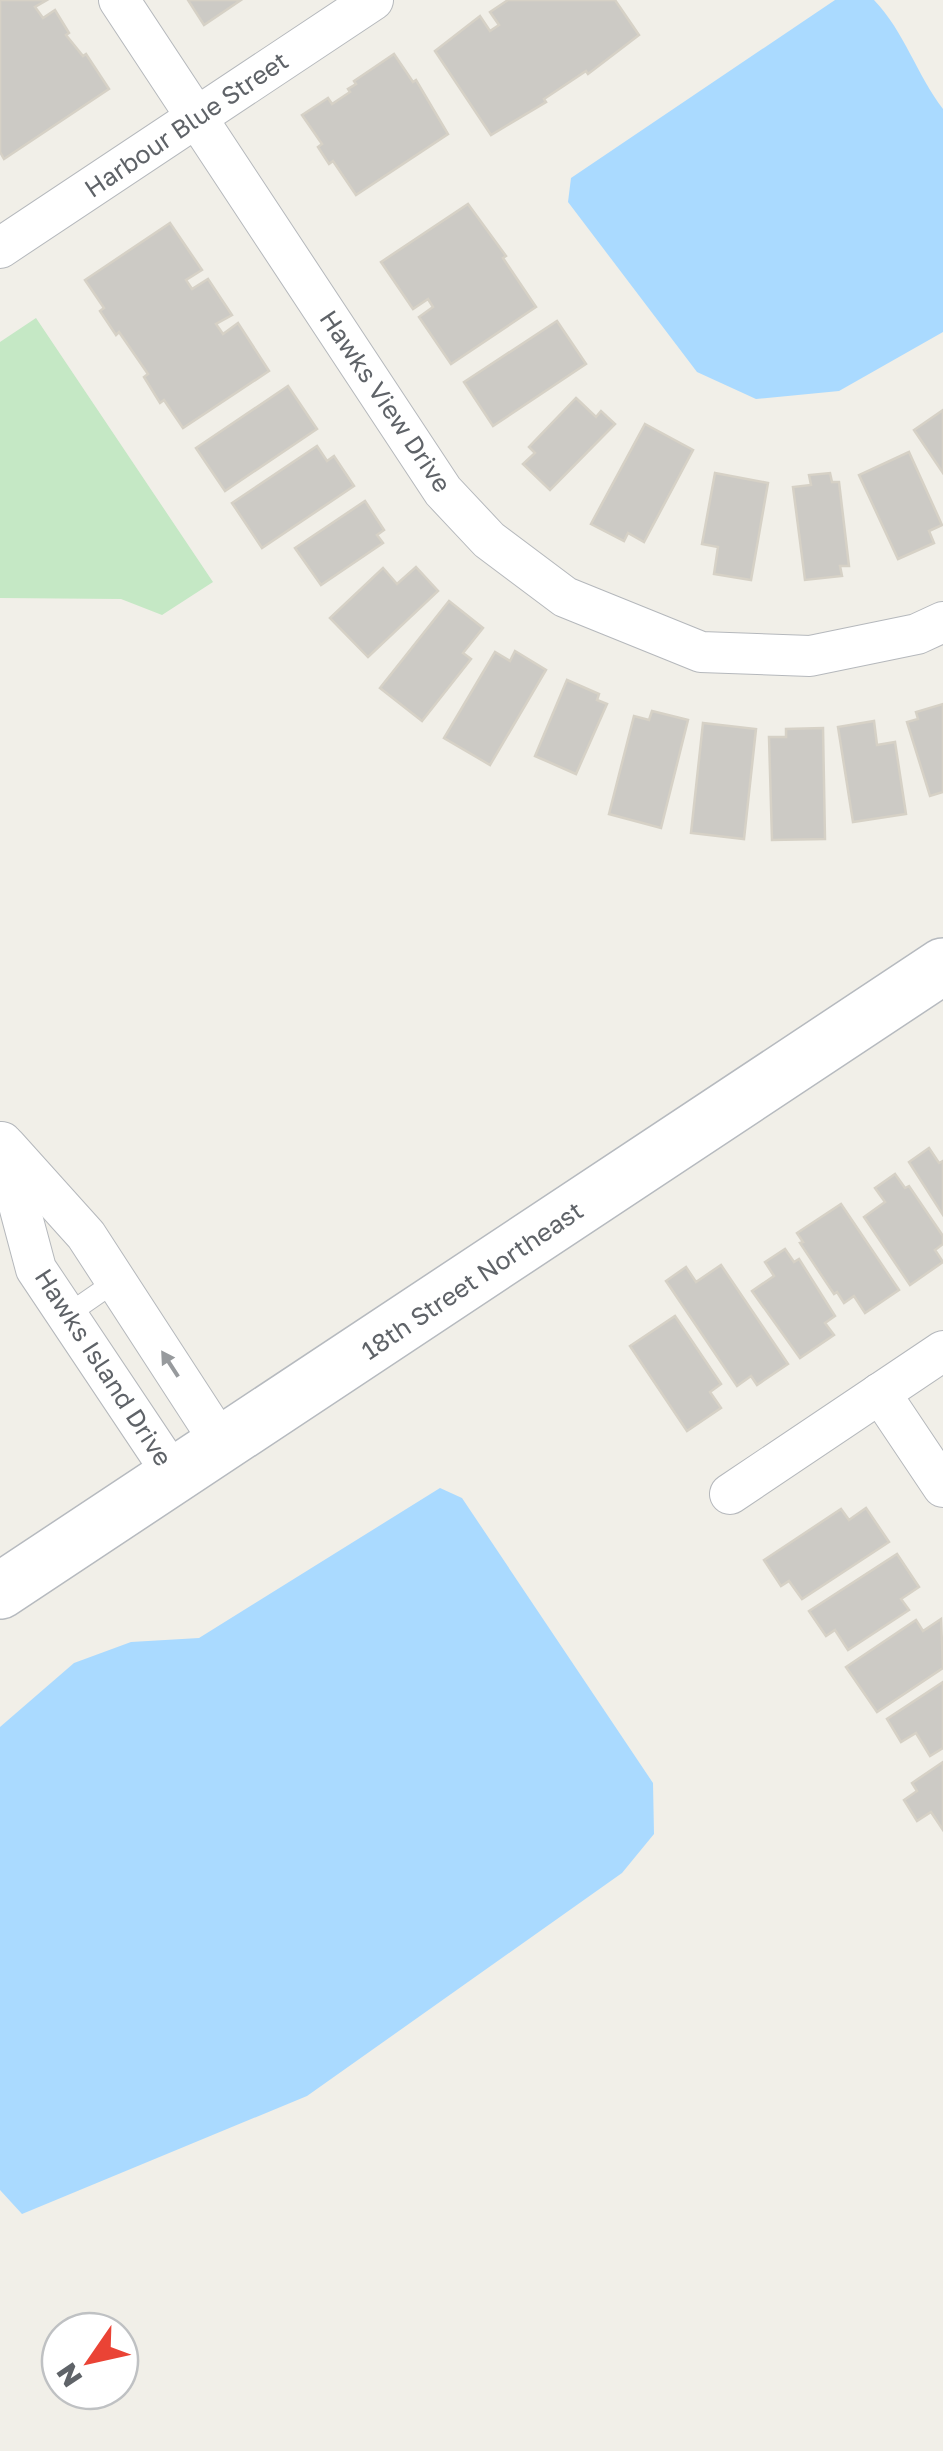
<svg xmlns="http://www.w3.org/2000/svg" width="943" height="2451" font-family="'Golos Text',sans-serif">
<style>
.green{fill:#c5e8c5}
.water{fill:#aadaff}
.building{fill:#cccac5;stroke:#d6d1c6;stroke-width:2.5}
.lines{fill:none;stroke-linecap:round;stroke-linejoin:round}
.lane-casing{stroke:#b5b8bc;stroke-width:22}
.street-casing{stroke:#b5b8bc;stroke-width:42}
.secondary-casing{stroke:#b6babf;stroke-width:58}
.lane{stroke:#fff;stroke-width:20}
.street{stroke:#fff;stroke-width:40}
.secondary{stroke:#fff;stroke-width:55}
.oneway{fill:#979a9d}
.labels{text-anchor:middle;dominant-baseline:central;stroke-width:10;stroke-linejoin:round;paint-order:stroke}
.street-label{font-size:25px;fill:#5f6368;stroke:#fff}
</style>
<rect width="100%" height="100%" fill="#f1efe8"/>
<polygon class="green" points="36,318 213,582 162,615 121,599 0,598 0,342"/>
<g class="water">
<path d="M835 0H874C904 31 917 75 943 109V332L839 391 756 399 697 372 568 202 571 178Z"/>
<polygon points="440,1488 462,1498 653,1783 654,1834 622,1873 307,2096 22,2214 0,2190 0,1727 74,1663 131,1642 199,1638"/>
</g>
<g class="building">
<polygon points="0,0 47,0 35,7 43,18 55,10 69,33 66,35 70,40 83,56 86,54 109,89 4,159 0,152"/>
<polygon points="188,0 241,0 204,25"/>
<polygon points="508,0 615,0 639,35 588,74 586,71 544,99 546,102 491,135 435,51 480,16 490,31 499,25 490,12"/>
<polygon points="394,54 413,82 416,80 448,134 356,195 333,161 329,164 318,147 322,144 302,115 328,98 332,104 350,92 348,89 356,84 354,81"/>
<polygon points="468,204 506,256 503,258 536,307 451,364 419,317 433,307 428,299 413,309 381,262"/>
<polygon points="170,223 202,270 186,280 192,289 208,279 232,315 216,324 223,334 238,323 269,371 183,428 164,400 160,403 144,377 148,374 119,332 116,335 100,311 104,308 85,280"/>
<polygon points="557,321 586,364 493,426 464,382"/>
<polygon points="288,386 317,429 225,491 196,448"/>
<polygon points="576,398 596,417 601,411 615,424 550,490 523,464 535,453 529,447"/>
<polygon points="943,410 943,473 914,430"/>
<polygon points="645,424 693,450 644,542 628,533 624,541 591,524"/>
<polygon points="317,446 327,461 334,456 354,486 262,548 232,503"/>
<polygon points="909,452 942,525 929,531 934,543 898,559 859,475"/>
<polygon points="715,473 768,483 751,580 714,574 718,547 702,544"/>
<polygon points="830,473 832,482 839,482 849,566 840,566 842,576 805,580 793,487 811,485 809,475"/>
<polygon points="365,501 384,530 377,535 383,543 321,585 295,548"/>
<polygon points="416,567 438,591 368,657 330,618 383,568 397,584"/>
<polygon points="449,601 483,628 463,653 471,659 422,721 380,688"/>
<polygon points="515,651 546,670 490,765 444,738 495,652 510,661"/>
<polygon points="567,680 599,694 597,700 607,704 576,774 535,756"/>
<polygon points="943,704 943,792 930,796 907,722 918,719 916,712"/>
<polygon points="652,711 688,720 661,828 609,814 634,716 649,720"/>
<polygon points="874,721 877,745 895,742 906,814 853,822 838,727"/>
<polygon points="703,723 756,729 744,839 691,833"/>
<polygon points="823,728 825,839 772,840 769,737 786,737 786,729"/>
<polygon points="929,1148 939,1163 943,1161 943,1215 909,1162"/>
<polygon points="895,1174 905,1188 909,1186 943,1236 943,1244 935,1250 943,1262 910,1285 864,1217 885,1202 875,1188"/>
<polygon points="841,1204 899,1290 865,1313 854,1296 844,1303 837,1292 834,1294 800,1243 803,1242 797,1233"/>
<polygon points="785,1249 794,1262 799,1259 835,1316 825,1323 834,1335 800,1358 752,1291 774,1276 765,1262"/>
<polygon points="721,1265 788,1364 757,1385 751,1376 737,1386 666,1281 686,1267 696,1282"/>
<polygon points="675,1316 721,1384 710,1392 721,1408 687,1431 630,1346"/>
<polygon points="866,1508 889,1542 802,1599 789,1581 781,1586 764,1560 841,1509 849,1520"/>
<polygon points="897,1554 919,1587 901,1599 909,1610 848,1650 835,1630 826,1636 809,1611"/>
<polygon points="941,1619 943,1668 877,1712 846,1667 916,1620 923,1631"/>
<polygon points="943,1682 943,1748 930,1756 916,1733 901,1742 887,1719"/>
<polygon points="943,1762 943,1830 931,1812 917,1821 904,1800 917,1791 912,1783"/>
</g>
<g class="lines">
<g class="lane-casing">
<polyline id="lane" points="67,1315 116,1281"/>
</g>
<g class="street-casing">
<g id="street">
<polyline points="119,0 443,491 489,540 565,597 701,652 810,656 917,634 943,622"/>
<polyline points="0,248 373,0"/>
<polyline points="2,1142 36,1269 175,1477"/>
<polyline points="6,1146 86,1235 223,1446"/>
<polyline points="880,1393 943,1487"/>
<polyline points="730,1494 943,1351"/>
</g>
</g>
<g class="secondary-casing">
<polyline id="secondary" points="0,1591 943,966"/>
</g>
<use href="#lane" class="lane"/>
<use href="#street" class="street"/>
<use href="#secondary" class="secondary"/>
</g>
<defs><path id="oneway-solid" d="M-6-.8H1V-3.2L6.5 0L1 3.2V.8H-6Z" transform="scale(2.5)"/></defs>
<use class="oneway" href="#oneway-solid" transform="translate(170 1364) rotate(-123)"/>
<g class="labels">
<g class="street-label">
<text transform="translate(186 124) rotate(-34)">Harbour Blue Street</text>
<text transform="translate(386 401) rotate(56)">Hawks View Drive</text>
<text transform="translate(472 1280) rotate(-34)">18th Street Northeast</text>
<text transform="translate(104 1367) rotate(57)">Hawks Island Drive</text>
</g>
</g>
<g transform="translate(90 2361) rotate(236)"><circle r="48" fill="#ffffff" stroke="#bfc1c3" stroke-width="2.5"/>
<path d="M0-8L18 38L0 25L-18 38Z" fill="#ea4335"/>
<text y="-15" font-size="28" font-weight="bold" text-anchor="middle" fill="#5f6368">N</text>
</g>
</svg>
